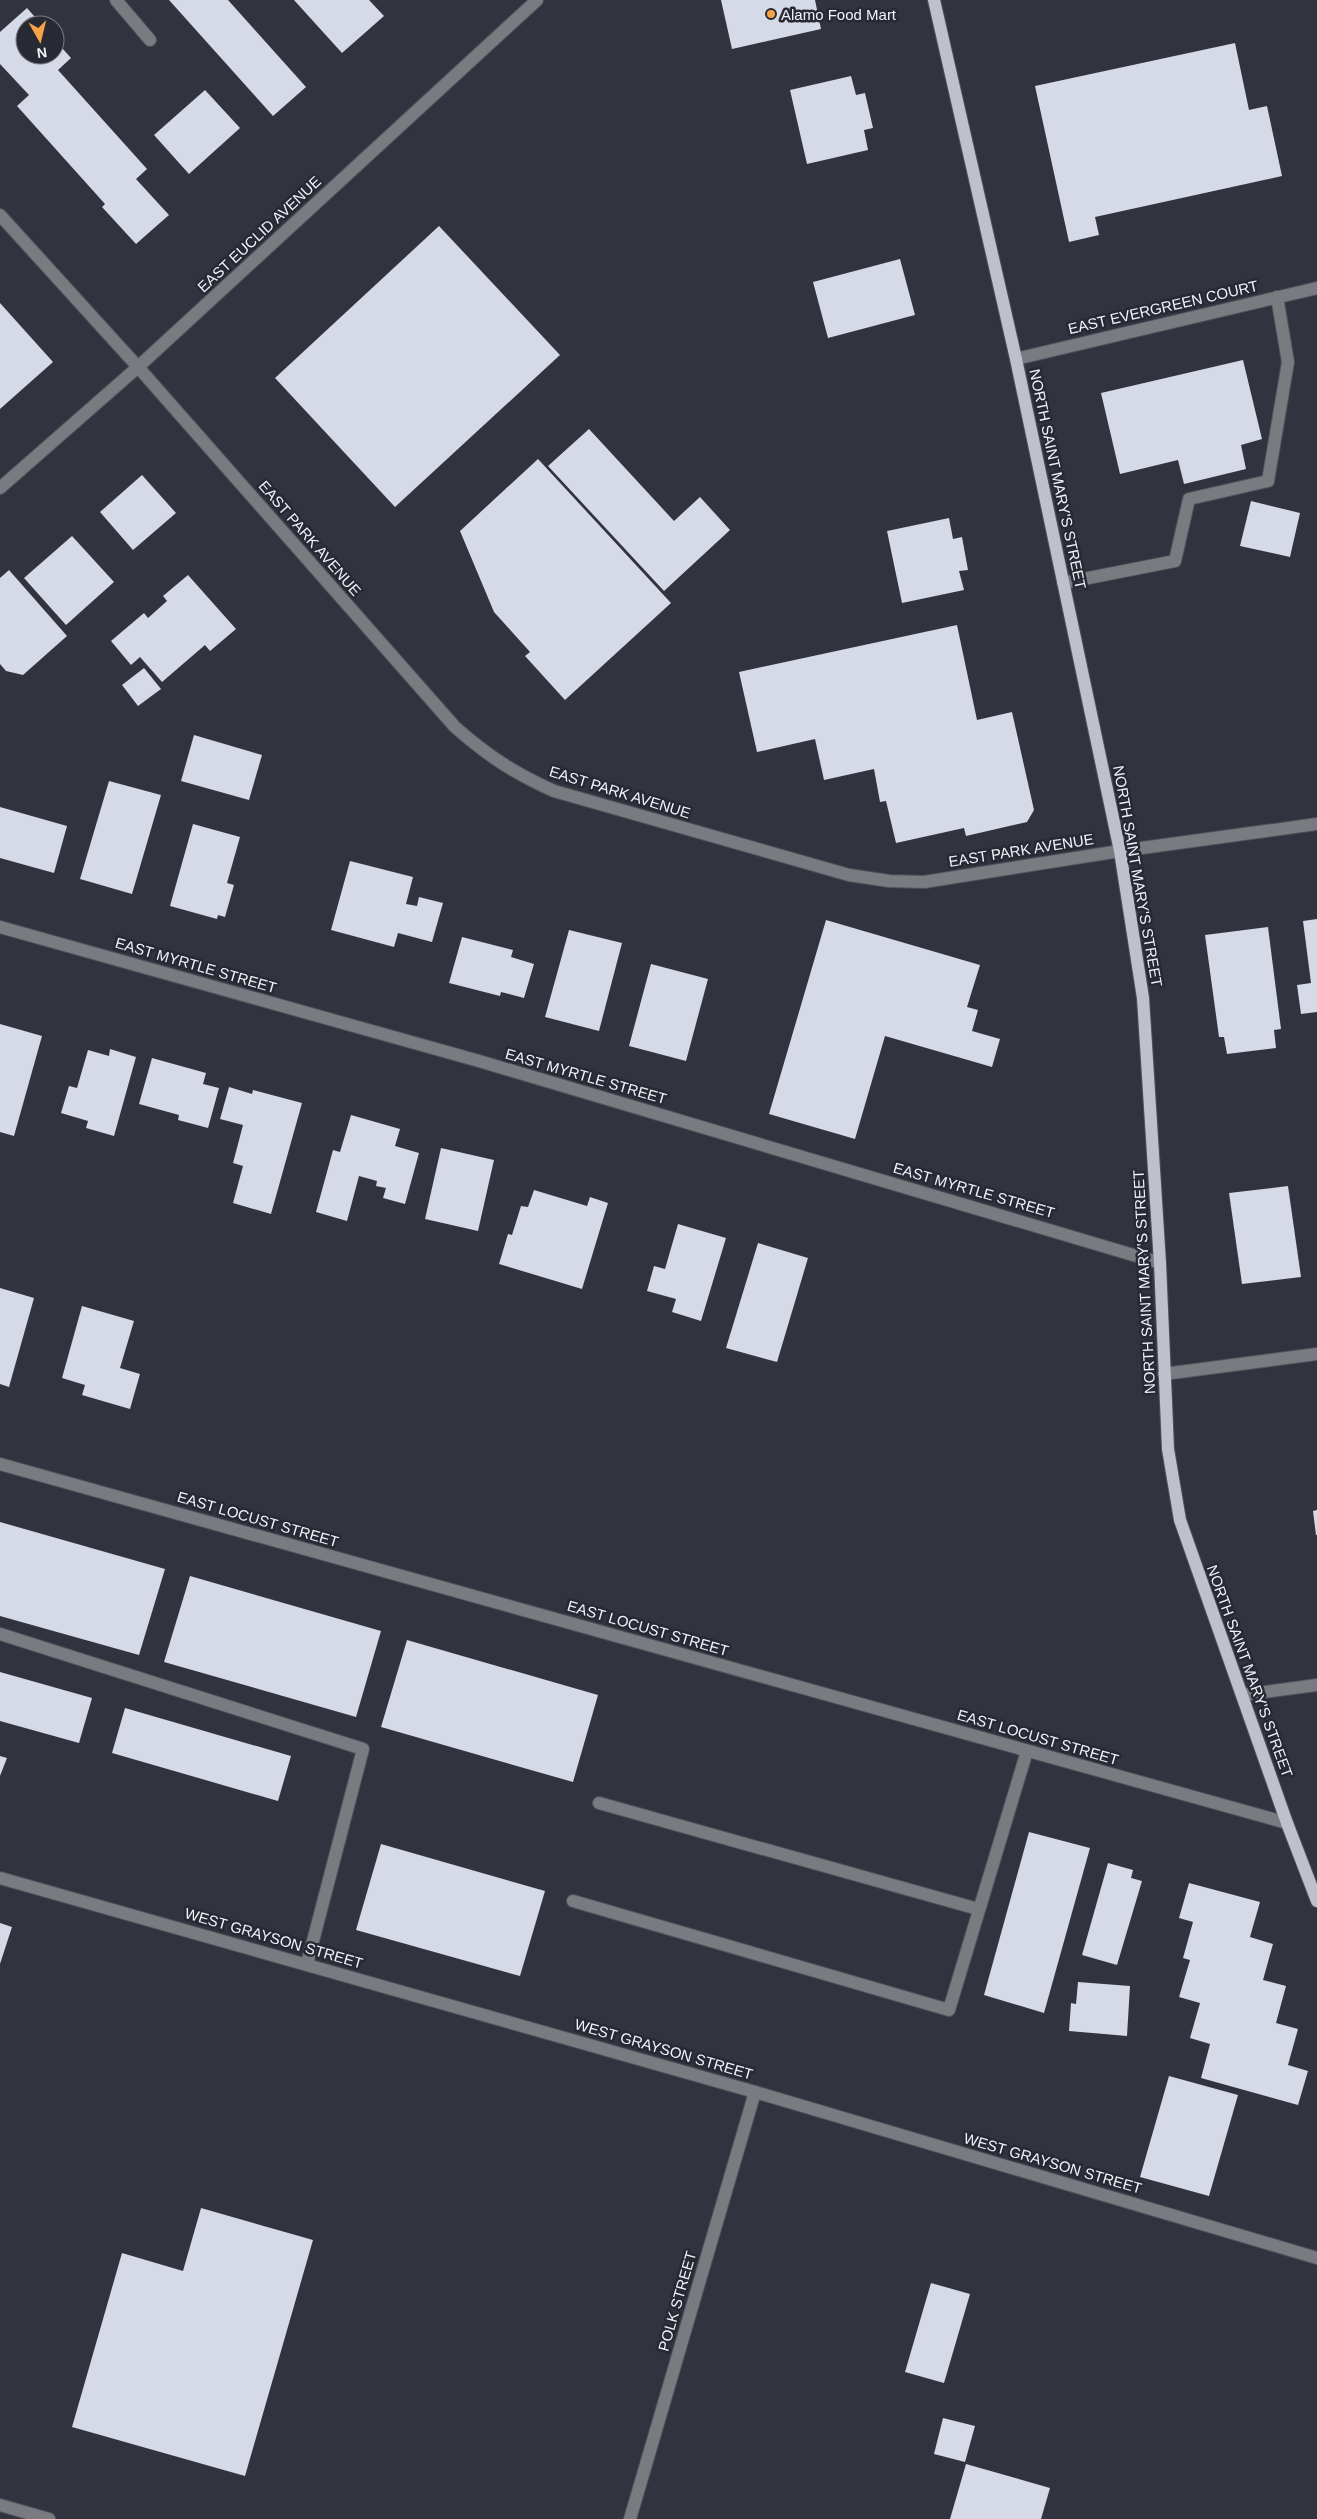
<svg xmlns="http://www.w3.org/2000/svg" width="1317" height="2519" font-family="Arial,sans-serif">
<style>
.building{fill:#d6d9e6}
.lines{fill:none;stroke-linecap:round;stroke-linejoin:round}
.minor-casing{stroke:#50525c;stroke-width:14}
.major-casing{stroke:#50525c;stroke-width:14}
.minor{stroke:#797b80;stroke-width:12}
.major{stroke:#bec1cc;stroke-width:12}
.poi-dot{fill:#f5a346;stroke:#272933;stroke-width:2}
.labels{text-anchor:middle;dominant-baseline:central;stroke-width:5;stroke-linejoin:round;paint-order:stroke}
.poi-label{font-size:15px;fill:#f1f3fa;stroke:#272933;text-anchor:start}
.street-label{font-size:15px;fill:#f1f3fa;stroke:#272933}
</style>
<rect width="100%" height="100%" fill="#31333e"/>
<g class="building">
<polygon points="169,0 228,0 306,87 273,116"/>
<polygon points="294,0 369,0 384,16 342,53"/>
<polygon points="721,0 815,0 821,29 732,49"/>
<polygon points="27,8 42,25 25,25 25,55 55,55 55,40 71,58 58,70 147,169 136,179 169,215 136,244 102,207 105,204 17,106 29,95 0,64 0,32"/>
<polygon points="1235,43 1249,110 1267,106 1282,176 1095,217 1099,235 1069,242 1035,86"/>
<polygon points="851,76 856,95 865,93 873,128 864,130 868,150 807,164 790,90"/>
<polygon points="205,90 240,128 189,174 154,135"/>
<polygon points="439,226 560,355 395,507 275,378"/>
<polygon points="900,259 915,315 828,338 813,282"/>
<polygon points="0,303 53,362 0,409"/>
<polygon points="1243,360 1262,439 1241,445 1246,469 1184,484 1178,460 1120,474 1101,393"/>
<polygon points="589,429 674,521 700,497 730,530 664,591 548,466"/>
<polygon points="538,459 671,603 565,700 525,656 530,652 494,612 460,531"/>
<polygon points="142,475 176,513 133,550 100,512"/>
<polygon points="1251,501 1300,513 1290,557 1240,546"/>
<polygon points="949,518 953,539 962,537 968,570 959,571 964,590 902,603 887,531"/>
<polygon points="72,536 114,582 66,625 24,578"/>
<polygon points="9,570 67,636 23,675 6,671 0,664 0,578"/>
<polygon points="188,575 236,629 210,651 205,645 162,682 140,657 131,665 111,641 144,613 148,618 167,601 163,596"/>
<polygon points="957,625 977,720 1012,712 1034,810 1027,822 966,836 964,828 896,843 886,801 880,802 874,769 824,780 815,739 757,752 739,672"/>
<polygon points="144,668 161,689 138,706 122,685"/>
<polygon points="194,735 262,755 249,800 181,781"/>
<polygon points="109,781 161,795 132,894 80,879"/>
<polygon points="0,807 67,826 54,873 0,858"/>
<polygon points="193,824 240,837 227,883 234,885 225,917 218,915 217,919 170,906"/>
<polygon points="350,861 413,877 406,904 417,906 419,897 443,903 432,942 398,933 394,947 331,930"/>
<polygon points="1317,919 1317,1012 1301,1014 1297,985 1311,983 1303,921"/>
<polygon points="826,920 980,965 967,1007 978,1010 972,1031 1000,1039 992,1067 885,1036 855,1139 769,1114"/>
<polygon points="1268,927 1281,1029 1274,1030 1276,1048 1227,1054 1224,1037 1219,1037 1205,935"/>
<polygon points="569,930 622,943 599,1031 545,1017"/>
<polygon points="462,937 513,950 511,957 534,964 524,998 501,992 500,996 449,983"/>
<polygon points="651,964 708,979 686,1061 629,1046"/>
<polygon points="0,1024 42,1036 14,1136 0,1132"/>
<polygon points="110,1049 136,1057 114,1136 86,1128 88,1121 61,1113 69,1086 77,1088 88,1050 109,1056"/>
<polygon points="152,1058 206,1073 203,1084 219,1088 208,1128 178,1120 179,1115 139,1104"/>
<polygon points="229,1087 252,1094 253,1090 302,1103 271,1214 233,1203 243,1166 233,1163 243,1125 220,1119"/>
<polygon points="351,1115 400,1129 395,1146 419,1153 405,1204 383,1198 386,1188 376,1186 377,1181 359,1176 347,1221 316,1212 333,1150 340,1152"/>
<polygon points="441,1148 494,1160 478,1231 425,1219"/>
<polygon points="1288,1186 1301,1277 1242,1284 1229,1193"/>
<polygon points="534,1190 587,1206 590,1197 608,1203 582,1289 499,1264 508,1234 512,1235 521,1206 528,1207"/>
<polygon points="678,1224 726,1238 701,1321 672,1312 676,1299 647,1291 654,1266 665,1269"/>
<polygon points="758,1243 808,1258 777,1362 726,1348"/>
<polygon points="0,1288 34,1298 9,1387 0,1384"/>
<polygon points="82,1306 134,1321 120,1368 140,1374 130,1409 82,1395 85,1385 62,1378"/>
<polygon points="1317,1510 1317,1535 1316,1535 1313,1511"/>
<polygon points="0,1522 165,1569 139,1655 0,1616"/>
<polygon points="190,1576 381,1631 356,1717 164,1662"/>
<polygon points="407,1640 598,1695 573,1782 381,1727"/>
<polygon points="0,1672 92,1698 79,1743 0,1721"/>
<polygon points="125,1708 291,1756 278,1801 112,1753"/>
<polygon points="0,1756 7,1758 0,1776"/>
<polygon points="1029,1832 1090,1848 1044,2013 984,1995"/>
<polygon points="381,1844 545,1891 520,1976 356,1930"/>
<polygon points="1108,1863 1133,1870 1131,1878 1142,1881 1117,1965 1082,1955"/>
<polygon points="1189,1883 1260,1902 1250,1937 1273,1944 1263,1980 1286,1986 1276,2023 1298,2029 1288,2065 1308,2071 1298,2105 1201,2078 1210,2044 1190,2038 1200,2003 1179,1997 1190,1960 1183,1958 1193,1922 1179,1918"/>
<polygon points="0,1923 12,1927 0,1964"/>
<polygon points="1078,1982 1130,1986 1127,2036 1069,2031 1071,2003 1076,2004"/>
<polygon points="1169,2076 1238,2095 1209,2196 1140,2177"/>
<polygon points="201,2208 313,2240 245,2476 72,2427 122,2253 183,2271"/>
<polygon points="931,2283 970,2294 944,2383 905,2372"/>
<polygon points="943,2418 975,2426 965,2462 934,2454"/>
<polygon points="966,2464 1050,2488 1041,2519 950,2519"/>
</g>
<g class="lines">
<g class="minor-casing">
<g id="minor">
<polyline points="116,0 150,40"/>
<path d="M0 215 138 367 455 727C488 756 514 773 554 791L849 875 889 881 924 882 1120 851 1317 824"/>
<polyline points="1016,359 1317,288"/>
<polyline points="0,488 138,367 537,0"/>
<polyline points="1063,583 1175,561 1189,499 1268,481 1288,362 1277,297"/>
<polyline points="0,927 479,1061 1160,1263"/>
<polyline points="1164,1374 1317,1354"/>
<polyline points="0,1464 1287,1823"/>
<polyline points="0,1634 363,1749 307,1964"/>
<polyline points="1242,1695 1317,1685"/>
<polyline points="599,1803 978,1909"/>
<polyline points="0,1878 755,2092 1317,2258"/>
<polyline points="573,1901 949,2010 1027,1751"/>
<polyline points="0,2505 49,2519"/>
<polyline points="630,2519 755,2092"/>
</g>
</g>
<g class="major-casing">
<polyline id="major" points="934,0 1016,359 1120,851 1143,998 1160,1263 1168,1449 1180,1520 1287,1823 1317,1901"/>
</g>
<use href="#minor" class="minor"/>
<use href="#major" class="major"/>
</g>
<circle class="poi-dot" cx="771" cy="14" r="5"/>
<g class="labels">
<g class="poi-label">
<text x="781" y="14">Alamo Food Mart</text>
</g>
<g class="street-label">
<text transform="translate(259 234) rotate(-43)">EAST EUCLID AVENUE</text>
<text transform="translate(1163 307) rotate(-13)">EAST EVERGREEN COURT</text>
<text transform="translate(1058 479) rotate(78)">NORTH SAINT MARY'S STREET</text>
<text transform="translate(310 538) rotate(49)">EAST PARK AVENUE</text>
<text transform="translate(620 792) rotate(17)">EAST PARK AVENUE</text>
<text transform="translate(1021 850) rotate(-9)">EAST PARK AVENUE</text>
<text transform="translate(1138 876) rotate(80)">NORTH SAINT MARY'S STREET</text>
<text transform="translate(196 965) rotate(16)">EAST MYRTLE STREET</text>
<text transform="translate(586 1076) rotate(16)">EAST MYRTLE STREET</text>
<text transform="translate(974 1190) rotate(16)">EAST MYRTLE STREET</text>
<text transform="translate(1144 1282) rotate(-93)">NORTH SAINT MARY'S STREET</text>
<text transform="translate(258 1519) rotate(16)">EAST LOCUST STREET</text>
<text transform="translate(648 1628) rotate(16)">EAST LOCUST STREET</text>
<text transform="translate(1250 1671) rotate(70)">NORTH SAINT MARY'S STREET</text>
<text transform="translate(1038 1737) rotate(16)">EAST LOCUST STREET</text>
<text transform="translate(274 1938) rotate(16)">WEST GRAYSON STREET</text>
<text transform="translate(664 2049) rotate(16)">WEST GRAYSON STREET</text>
<text transform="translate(1053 2163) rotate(16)">WEST GRAYSON STREET</text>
<text transform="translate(677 2301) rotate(-74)">POLK STREET</text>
</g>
</g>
<g transform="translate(40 40) rotate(172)"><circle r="24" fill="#272933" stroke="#787a83"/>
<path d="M0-4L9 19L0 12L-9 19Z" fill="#f5a346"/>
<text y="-8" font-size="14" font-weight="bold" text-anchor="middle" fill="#f1f3fa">N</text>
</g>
</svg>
